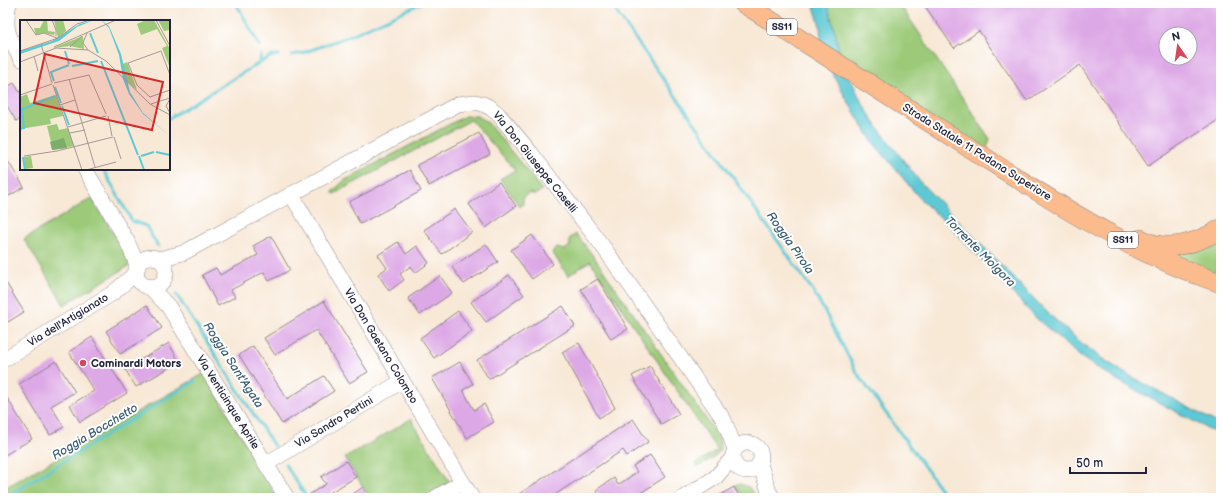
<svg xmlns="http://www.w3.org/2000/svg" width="1224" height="501" font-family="'Balsamiq Sans',sans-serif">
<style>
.green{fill:#9cca79;stroke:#5f765a}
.water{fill:#5dc9d4;stroke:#407688}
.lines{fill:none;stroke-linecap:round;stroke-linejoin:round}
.stream{stroke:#5dc9d4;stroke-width:3}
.building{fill:#dda8e6;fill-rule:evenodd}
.minor-casing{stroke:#8d8588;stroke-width:16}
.major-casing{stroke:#8d8588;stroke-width:20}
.minor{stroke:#fff;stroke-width:15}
.major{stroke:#fbbb8c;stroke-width:19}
.poi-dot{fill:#d1495b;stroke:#fff;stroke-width:1.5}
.labels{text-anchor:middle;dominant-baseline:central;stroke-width:4;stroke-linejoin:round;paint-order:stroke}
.shield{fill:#fff;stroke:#646476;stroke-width:1}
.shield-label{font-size:10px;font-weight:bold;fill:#22223b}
.street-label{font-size:11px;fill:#22223b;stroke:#fff}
.poi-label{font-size:11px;font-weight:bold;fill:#22223b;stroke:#fff;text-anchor:start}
.water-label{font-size:12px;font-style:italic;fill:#375c71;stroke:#fff}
.inset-river{fill:none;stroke:#5dc9d4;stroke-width:2}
.inset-road{fill:none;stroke:#a29998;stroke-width:1}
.view{fill:#d62828;fill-opacity:0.15;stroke:#d62828;stroke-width:2}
.inset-edge{fill:none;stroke:#22223b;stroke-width:2}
</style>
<rect width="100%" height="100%" fill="#fff"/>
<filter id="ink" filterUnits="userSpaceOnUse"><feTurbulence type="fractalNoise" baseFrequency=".025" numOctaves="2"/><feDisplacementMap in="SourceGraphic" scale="8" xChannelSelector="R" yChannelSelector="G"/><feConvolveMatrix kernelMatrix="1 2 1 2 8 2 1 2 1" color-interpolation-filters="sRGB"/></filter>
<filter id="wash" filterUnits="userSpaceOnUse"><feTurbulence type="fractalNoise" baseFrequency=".012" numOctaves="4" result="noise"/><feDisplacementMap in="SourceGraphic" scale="16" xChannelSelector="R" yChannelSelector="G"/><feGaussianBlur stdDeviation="0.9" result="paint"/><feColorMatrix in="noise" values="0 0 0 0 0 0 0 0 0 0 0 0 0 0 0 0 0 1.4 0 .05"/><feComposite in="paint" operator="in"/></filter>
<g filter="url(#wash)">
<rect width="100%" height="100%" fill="#f8e8d6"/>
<g class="green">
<polygon points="816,3 899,3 990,139 984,157 837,62"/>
<polygon points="465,116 477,116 488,123 520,162 542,190 535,195 529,193 523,197 523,204 520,207 500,179 515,170 471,120 334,194 332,192 345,180"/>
<polygon points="92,198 132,264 64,305 24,239"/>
<polygon points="1221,232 1221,276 1202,270 1163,249"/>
<polygon points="576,234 594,257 717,435 720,442 720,450 715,456 698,467 696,463 717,450 590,261 568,276 552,252 557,248 564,250 570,246 569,239"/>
<polygon points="205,373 277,498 3,498 3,489"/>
<polygon points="411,419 453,488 436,498 370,498 345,458"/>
<polygon points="741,484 749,487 756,498 743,498 735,485"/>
</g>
<polygon class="water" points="813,3 827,3 836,35 839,53 861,101 876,125 921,183 1048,313 1078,340 1100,357 1123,372 1221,425 1221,436 1115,379 1082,358 1036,318 949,225 922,201 872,141 847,100 830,69 821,41 820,26"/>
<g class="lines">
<g class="stream">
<polyline points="236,3 259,45"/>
<polyline points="610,3 811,288 824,310 857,373 947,498"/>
<polyline points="292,55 303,53 349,36 422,3"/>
<polyline points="259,63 272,56 279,55"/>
<polyline points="169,118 259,63 261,55"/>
<polyline points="103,169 132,221 146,226 158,246"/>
<polyline points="176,294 274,446"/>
<polyline points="285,464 307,498"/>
<polyline points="4,498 195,381"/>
</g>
</g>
<g id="blocks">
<g class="building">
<path d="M923 3H1221V118L1148 166 1080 65 1027 101 979 31 954 48ZM1166 34H1190V58H1166Z"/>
<polygon points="14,83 21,94 21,119 16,121 3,99 3,89"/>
<polygon points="479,133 490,154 429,186 417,165"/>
<polygon points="6,158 24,187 9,196 3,187 3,160"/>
<polygon points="410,170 421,191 360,224 349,202"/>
<polygon points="499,182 516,206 486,228 469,204"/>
<polygon points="455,209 472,232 442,254 424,230"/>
<polygon points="532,235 553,264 532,279 511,250"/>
<polygon points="271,236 290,270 269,281 264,272 231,290 235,297 218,306 202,275 216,268 220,275 258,255 253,246"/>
<polygon points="398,242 406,254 417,246 429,263 415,273 411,266 400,274 404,280 389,291 378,274 387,268 378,255"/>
<polygon points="486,244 498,262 464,284 452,267"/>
<polygon points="509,275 524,295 486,322 471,302"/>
<polygon points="440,276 452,293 420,315 408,298"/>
<polygon points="3,278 24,312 3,325"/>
<polygon points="598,279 628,329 611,339 581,289"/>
<polygon points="324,301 368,372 349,383 316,330 275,355 264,338"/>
<polygon points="147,305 162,328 120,354 106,331"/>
<polygon points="563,306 575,326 489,379 477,360"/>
<polygon points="458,311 472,331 434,358 420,338"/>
<polygon points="92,337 127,393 80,422 70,405 94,391 69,352"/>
<polygon points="169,343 179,362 136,387 125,369"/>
<polygon points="579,343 615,408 599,418 562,352"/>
<polygon points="253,346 287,399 324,376 334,391 282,424 239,355"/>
<polygon points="56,361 75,392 51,406 64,427 50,435 19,384"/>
<polygon points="460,362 473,384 463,390 474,410 484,404 494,422 467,438 432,378"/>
<polygon points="650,366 679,414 661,424 632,376"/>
<polygon points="6,396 32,439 3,456 3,397"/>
<polygon points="633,419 648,442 627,456 623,450 550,498 513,498"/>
<polygon points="650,455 665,477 633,498 601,498 596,490 614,478 618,485 637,472 633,466"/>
<polygon points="346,461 356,477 331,492 335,498 310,498 311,497 310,494 326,484 321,477"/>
<polygon points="363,487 370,498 356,498 353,494"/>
<polygon points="734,487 740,498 715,498"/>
</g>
</g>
</g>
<g filter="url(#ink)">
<use href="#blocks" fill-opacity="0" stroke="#8d8588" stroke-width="1"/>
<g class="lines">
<g class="minor-casing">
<g id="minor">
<path d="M9 3C4 30 8 36 21 59"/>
<polyline points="85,169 127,241 138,267"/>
<polyline points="291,194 472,498"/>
<circle cx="151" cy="272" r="15"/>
<polyline points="159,259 183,253 458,104 475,102 483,104 491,108 499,115 531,153 604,248 724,420 735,449"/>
<polyline points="149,286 168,306 287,498"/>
<polyline points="3,360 113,293 137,272"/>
<circle cx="747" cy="457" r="14"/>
<polyline points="266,464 402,381"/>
<polyline points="760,464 769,492 773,498"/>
<polyline points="435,498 462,482"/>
<polyline points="683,498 716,477 733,457"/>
</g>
</g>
<g class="major-casing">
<g id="major">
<path d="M743 3C822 53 901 104 979 154 1056 203 1134 255 1221 283"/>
<path d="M1141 239C1167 254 1197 243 1221 229"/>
</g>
</g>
<use href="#minor" class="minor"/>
<use href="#major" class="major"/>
</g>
</g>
<circle class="poi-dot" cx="83" cy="363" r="4"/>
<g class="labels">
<g class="shield">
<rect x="767" y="19" width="30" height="16" rx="3"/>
<rect x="1108" y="232" width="30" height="16" rx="3"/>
</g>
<g class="shield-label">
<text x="782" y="27">SS11</text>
<text x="1123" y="240">SS11</text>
</g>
<g class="street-label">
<text transform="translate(977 152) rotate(32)">Strada Statale 11 Padana Superiore</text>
<text transform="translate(535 162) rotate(51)">Via Don Giuseppe Caselli</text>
<text transform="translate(68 320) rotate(-31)">Via dell'Artigianato</text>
<text transform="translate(381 346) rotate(59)">Via Don Gaetano Colombo</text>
<text transform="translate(228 402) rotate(58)">Via Venticinque Aprile</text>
<text transform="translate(334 422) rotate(-31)">Via Sandro Pertini</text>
</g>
<g class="poi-label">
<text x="91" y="363">Cominardi Motors</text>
</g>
<g class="water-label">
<text transform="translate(790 243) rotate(55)">Roggia Pirola</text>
<text transform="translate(980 252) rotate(45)">Torrente Molgora</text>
<text transform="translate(233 365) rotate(57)">Roggia Sant'Agata</text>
<text transform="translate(95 432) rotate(-31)">Roggia Bocchetto</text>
</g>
</g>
<g transform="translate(20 20)">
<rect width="150" height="150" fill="#f8e8d6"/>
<path d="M24 0H27L28 11 35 12 34 15 23 13 16 15 14 8H20ZM34 0H43L46 11 38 18ZM126 0H134L150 29V48L142 28 147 26 137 9 121 15 117 4ZM138 0H150V10L144 11ZM63 16 64 29 50 26 33 28ZM107 42 117 70 104 59 103 44ZM7 74 10 83 36 75 43 96 30 99 31 104 0 109V77ZM37 104 39 110 48 108 54 126 33 130 27 106ZM11 136 13 148 5 149 4 137Z" fill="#9cca79"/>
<path d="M44 118 47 128 32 130 30 122Z" fill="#7dae69"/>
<path d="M74 0 57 7 39 21 0 34V31L32 21 60 4ZM81 0 89 6 101 34 110 72 123 93 150 116 123 94 109 74 103 59 99 35 89 8Z" fill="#5dc9d4"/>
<path class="inset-river" d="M70 13 78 33M45 31 49 44M81 41 118 135M52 46 78 41M34 61 31 52 49 45M35 67 41 83M42 86 49 105M0 90 35 76M0 109 4 108 2 90M136 132 150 135M119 136 124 150M121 136 134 132M3 137 5 150"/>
<path class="inset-road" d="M6 0 16 15 24 13 37 18M32 0 36 10V16M136 0 150 26M67 13 63 23 68 30M21 24 32 63M34 27 96 0M50 27 62 16M0 31 38 18 57 4 70 0M14 36 18 51M0 42 36 28 68 30 86 41 130 84 150 95M150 55 141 31 108 43 117 65 130 77 150 70M49 59 75 147M34 63 69 55 86 94M33 65 62 150M0 75 32 64M150 79 146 86 150 93M131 84 150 78M40 85 55 80M88 96 92 116M48 107 86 96M50 113 65 110M94 117 101 139M4 136 37 131 93 117M66 150 96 142"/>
<path class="view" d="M25 34 143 62 132 110 14 83Z"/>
<rect width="150" height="150" class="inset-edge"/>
</g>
<rect width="1224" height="501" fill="none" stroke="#fff" stroke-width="16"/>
<g transform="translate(1178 46) rotate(347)"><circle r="19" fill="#ffffff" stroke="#a7a7b1"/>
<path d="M0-3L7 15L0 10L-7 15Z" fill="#d1495b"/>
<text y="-6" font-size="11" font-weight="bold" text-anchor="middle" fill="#22223b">N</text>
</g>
<path d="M1070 467v6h76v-6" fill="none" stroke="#22223b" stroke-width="2"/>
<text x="1076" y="467" font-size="12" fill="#22223b" stroke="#ffffff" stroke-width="3" paint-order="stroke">50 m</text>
</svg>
